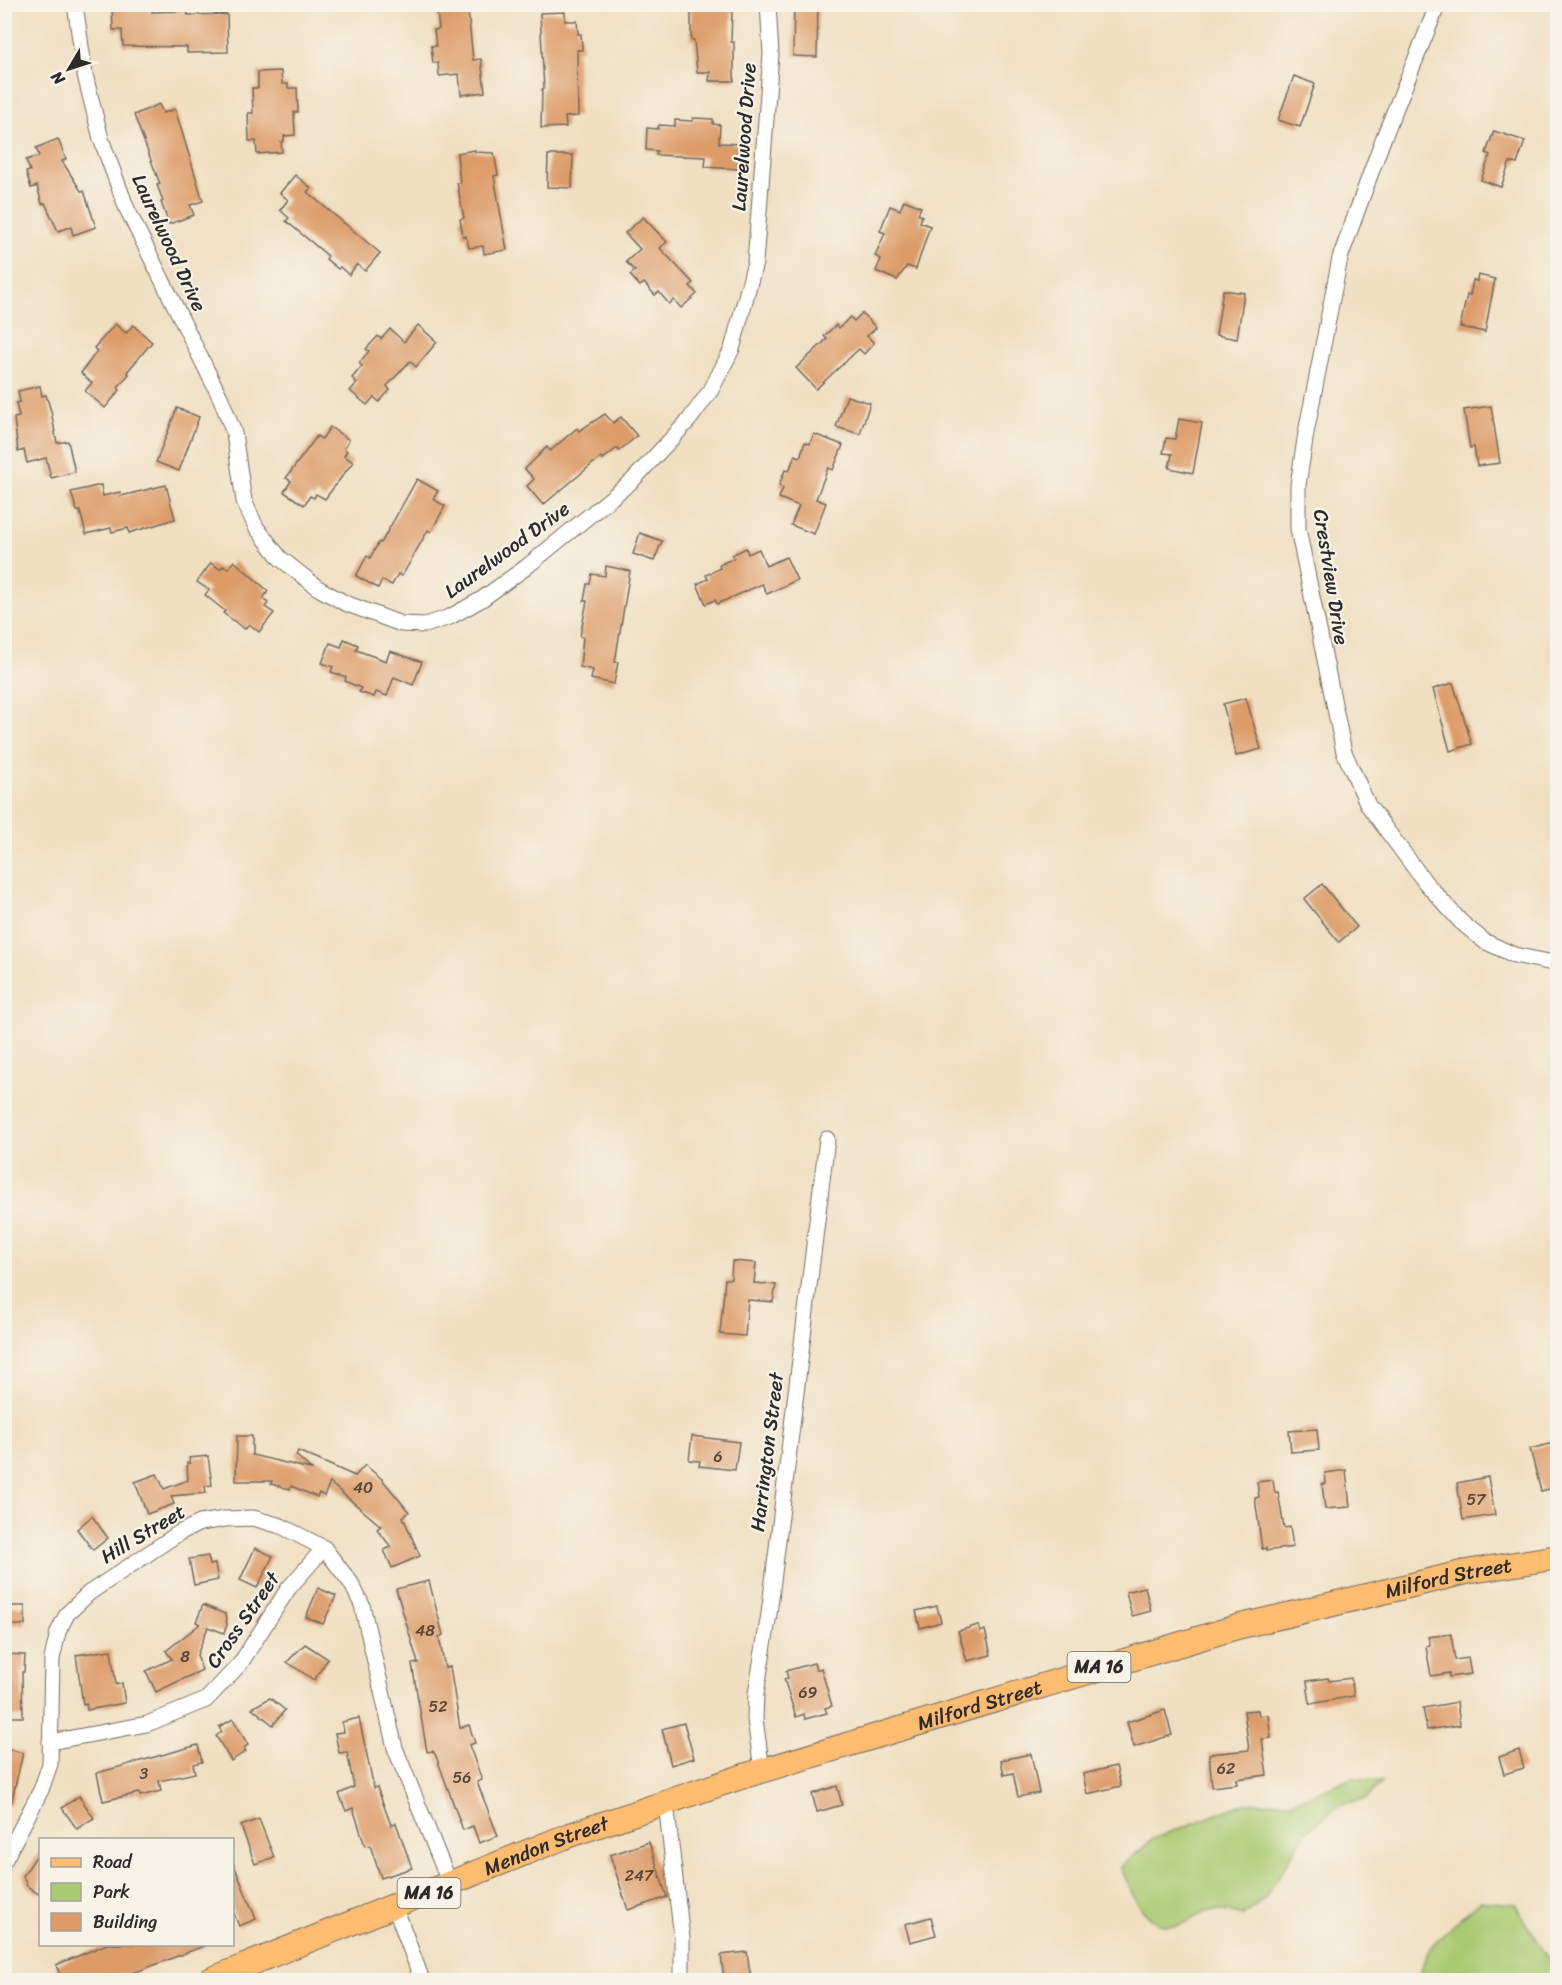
<svg xmlns="http://www.w3.org/2000/svg" width="1562" height="1985" font-family="Sriracha,sans-serif">
<style>
.green{fill:#aaca72;stroke:#6a7a4e;stroke-width:1.5}
.building{fill:#dd9b68}
.lines{fill:none;stroke-linecap:round;stroke-linejoin:round}
.minor-casing{stroke:#706a60;stroke-width:17}
.primary-casing{stroke:#706a60;stroke-width:26}
.minor{stroke:#fff;stroke-width:15}
.primary{stroke:#fdbc70;stroke-width:24}
.labels{text-anchor:middle;dominant-baseline:central;stroke-width:4.5;stroke-linejoin:round;paint-order:stroke}
.number-label{font-size:16px;fill:#58473a}
.shield{fill:#f7f3e8;stroke:#686764;stroke-width:1.5}
.shield-label{font-size:18px;font-weight:bold;fill:#2b2b2b}
.street-label{font-size:20px;fill:#2b2b2b;stroke:#f7f3e8}
</style>
<rect width="100%" height="100%" fill="#f7f3e8"/>
<filter id="ink" filterUnits="userSpaceOnUse"><feTurbulence type="fractalNoise" baseFrequency=".0167" numOctaves="2"/><feDisplacementMap in="SourceGraphic" scale="12" xChannelSelector="R" yChannelSelector="G"/><feConvolveMatrix kernelMatrix="1 2 1 2 8 2 1 2 1" color-interpolation-filters="sRGB"/></filter>
<filter id="wash" filterUnits="userSpaceOnUse"><feTurbulence type="fractalNoise" baseFrequency=".008" numOctaves="4" result="noise"/><feDisplacementMap in="SourceGraphic" scale="24" xChannelSelector="R" yChannelSelector="G"/><feGaussianBlur stdDeviation="1.35" result="paint"/><feColorMatrix in="noise" values="0 0 0 0 0 0 0 0 0 0 0 0 0 0 0 0 0 1.4 0 .05"/><feComposite in="paint" operator="in"/></filter>
<g filter="url(#wash)">
<rect width="100%" height="100%" fill="#f0dfc1"/>
<g class="green">
<path d="M1352 1778 1382 1782 1366 1799 1341 1804 1306 1832 1265 1898 1243 1916C1234 1914 1225 1910 1216 1910 1205 1909 1192 1921 1182 1924 1148 1937 1130 1891 1121 1867L1153 1839 1245 1803 1293 1802Z"/>
<path d="M1480 1901 1515 1904 1554 1967 1553 1980H1419C1422 1946 1456 1923 1480 1901Z"/>
</g>
<g id="blocks">
<g class="building">
<polygon points="442,4 463,4 464,11 468,11 473,60 481,59 485,92 461,95 459,74 439,76 438,63 433,63 431,46 436,46 434,30 439,29 437,13 443,13"/>
<polygon points="691,4 728,4 728,11 732,11 731,42 734,42 734,81 709,81 710,72 697,72 694,40 691,40"/>
<polygon points="794,4 818,4 817,57 793,56"/>
<polygon points="134,6 134,9 152,9 152,12 187,11 188,15 227,14 228,52 187,53 187,47 123,46 122,30 113,30 112,7"/>
<polygon points="565,12 565,21 577,21 578,34 581,34 582,50 577,50 578,116 565,117 566,127 541,128 542,89 544,89 540,13"/>
<polygon points="281,71 282,84 288,84 288,88 297,88 298,112 294,112 295,135 284,136 284,141 281,142 282,152 257,154 256,141 249,141 248,113 253,113 252,88 258,88 258,72"/>
<polygon points="1294,76 1315,84 1300,127 1278,120"/>
<polygon points="159,104 163,113 175,109 203,201 190,205 194,215 169,224 161,202 163,201 157,185 160,184 134,115"/>
<polygon points="693,118 713,119 713,124 720,125 719,143 740,144 738,169 705,167 706,157 656,155 657,151 646,150 647,128 658,129 659,125 675,126 675,120 693,121"/>
<polygon points="1494,131 1525,141 1517,164 1510,162 1501,187 1481,180 1490,155 1486,153"/>
<polygon points="58,139 66,159 62,161 81,191 84,191 96,227 73,235 71,227 58,231 45,203 42,204 37,186 31,188 26,172 30,171 26,160 39,156 36,148"/>
<polygon points="475,150 475,152 494,153 498,175 494,176 507,250 484,254 483,246 469,248 466,236 463,237 460,219 464,218 457,183 460,183 457,153"/>
<polygon points="548,155 573,155 572,188 547,187"/>
<polygon points="295,175 311,188 307,192 380,253 365,271 357,264 349,275 340,267 338,269 326,259 328,256 286,221 289,218 280,210 288,200 280,193"/>
<polygon points="904,200 921,207 918,214 922,216 920,222 930,226 916,269 907,266 897,280 876,271 881,259 875,256 885,233 880,231 890,206 900,210"/>
<polygon points="643,217 667,242 660,248 693,283 690,286 697,294 681,308 674,300 669,304 659,292 655,295 644,283 640,286 630,275 635,271 626,262 640,249 625,233"/>
<polygon points="1478,275 1495,279 1485,332 1460,327 1467,295 1470,296 1473,280 1477,281"/>
<polygon points="1223,290 1244,293 1237,339 1216,335"/>
<polygon points="862,313 876,328 867,336 874,343 864,354 859,349 816,389 796,368 827,339 824,336 836,325 839,328 850,317 854,321"/>
<polygon points="115,324 126,333 133,325 152,342 127,372 129,374 118,387 120,390 105,408 85,391 92,383 81,373 97,351 94,348"/>
<polygon points="418,325 437,342 416,367 410,361 387,386 390,390 379,402 374,397 367,405 350,391 357,383 352,378 362,366 359,363 369,351 366,349 378,336 381,339 390,329 404,342"/>
<polygon points="40,386 42,396 46,395 51,411 57,443 68,441 75,472 51,478 46,458 27,463 24,450 18,452 14,418 19,417 16,403 20,402 18,391"/>
<polygon points="847,396 870,403 860,434 836,427"/>
<polygon points="1491,406 1500,463 1477,466 1474,447 1470,448 1464,410"/>
<polygon points="177,408 199,417 179,471 156,462"/>
<polygon points="605,414 613,423 621,417 637,436 619,451 617,448 603,459 601,457 543,505 527,486 534,479 525,469 547,447 550,451 577,428 579,431"/>
<polygon points="1179,419 1202,423 1193,473 1169,468 1172,454 1163,453 1166,438 1175,439"/>
<polygon points="330,427 349,440 344,449 347,451 344,456 353,462 325,499 316,494 314,498 310,496 304,505 284,492 291,481 286,478 317,436 322,439"/>
<polygon points="814,434 843,445 833,470 828,468 816,499 826,503 814,534 791,525 799,506 779,498 783,488 779,486 785,470 789,471 795,455 800,457 805,442 810,444"/>
<polygon points="417,479 438,491 433,499 445,506 431,532 428,530 402,576 398,574 392,585 382,580 378,588 356,576 367,556 370,558 379,542 381,543"/>
<polygon points="101,485 103,496 120,492 121,496 166,485 175,519 129,533 128,528 112,532 111,528 86,534 80,511 77,511 71,492"/>
<polygon points="640,533 662,541 654,561 633,554"/>
<polygon points="746,548 748,554 759,549 766,566 786,557 797,580 767,594 762,584 717,604 715,600 706,604 697,584 708,579 706,575 720,568 719,565 734,558 732,555"/>
<polygon points="234,561 268,591 263,599 268,603 265,607 274,613 259,632 249,624 245,629 223,613 225,611 205,595 209,590 197,582 211,563 220,569 223,566 228,569"/>
<polygon points="606,566 630,571 615,662 618,662 614,684 591,679 593,670 580,667 583,637 580,636 587,601 584,601 587,584 590,584 592,574 605,576"/>
<polygon points="344,639 358,645 356,650 386,661 390,651 422,662 413,685 394,677 387,696 376,692 374,697 359,692 361,688 345,681 346,677 331,672 333,667 322,663 330,643 341,647"/>
<polygon points="1453,683 1472,744 1450,751 1433,689"/>
<polygon points="1246,698 1261,749 1236,756 1223,704"/>
<polygon points="1322,884 1357,927 1339,942 1304,899"/>
<polygon points="732,1261 756,1263 754,1283 776,1285 773,1302 748,1300 745,1336 720,1334 725,1279 731,1279"/>
<polygon points="1317,1429 1319,1450 1291,1452 1289,1431"/>
<polygon points="237,1436 252,1436 252,1455 311,1469 296,1455 298,1451 355,1476 365,1465 382,1479 409,1512 403,1517 420,1556 392,1568 384,1550 391,1547 377,1529 381,1526 330,1483 324,1496 319,1493 317,1497 291,1486 290,1489 271,1484 272,1481 236,1481"/>
<polygon points="692,1436 739,1442 735,1470 699,1466 700,1461 689,1460"/>
<polygon points="1557,1442 1557,1487 1541,1491 1530,1449"/>
<polygon points="208,1456 212,1485 205,1486 206,1493 171,1496 174,1504 147,1514 135,1482 157,1474 164,1489 188,1480 187,1463 190,1463 189,1458"/>
<polygon points="1346,1470 1350,1507 1325,1509 1322,1484 1326,1484 1325,1473"/>
<polygon points="1488,1477 1495,1515 1463,1520 1457,1483"/>
<polygon points="1273,1480 1275,1493 1278,1492 1284,1528 1290,1527 1293,1547 1266,1551 1266,1548 1262,1549 1255,1498 1259,1497 1257,1482"/>
<polygon points="92,1516 108,1538 93,1550 77,1529"/>
<polygon points="255,1548 273,1556 257,1588 240,1580"/>
<polygon points="208,1556 210,1565 215,1564 218,1580 194,1585 189,1559"/>
<polygon points="429,1581 443,1635 439,1637 445,1668 450,1667 460,1728 469,1725 475,1743 469,1745 482,1780 477,1782 498,1836 479,1843 473,1826 463,1830 436,1756 433,1751 427,1752 412,1664 418,1663 396,1589"/>
<polygon points="1145,1587 1151,1611 1132,1616 1126,1592"/>
<polygon points="318,1588 336,1596 323,1624 306,1617"/>
<polygon points="203,1605 225,1614 227,1625 224,1633 208,1627 197,1655 202,1670 156,1692 146,1671 172,1659 166,1651 200,1624 196,1622"/>
<rect x="4" y="1606" width="21" height="19"/>
<polygon points="937,1606 941,1622 920,1628 916,1611"/>
<polygon points="978,1625 980,1632 985,1630 991,1655 967,1661 958,1631"/>
<polygon points="1451,1634 1455,1660 1468,1658 1471,1674 1449,1677 1449,1673 1431,1676 1426,1646 1430,1645 1428,1637"/>
<polygon points="305,1644 328,1659 314,1680 287,1662"/>
<polygon points="111,1650 116,1685 122,1683 125,1703 87,1710 86,1703 83,1704 76,1655"/>
<polygon points="4,1654 25,1655 24,1672 22,1672 23,1717 4,1717"/>
<polygon points="814,1663 816,1670 821,1668 832,1706 825,1708 827,1713 805,1719 804,1714 796,1717 784,1679 788,1678 786,1671"/>
<polygon points="1328,1678 1329,1681 1351,1678 1354,1696 1310,1704 1307,1681"/>
<polygon points="270,1698 285,1710 273,1725 252,1708"/>
<polygon points="1457,1702 1460,1725 1427,1730 1423,1708"/>
<polygon points="1165,1710 1172,1735 1134,1747 1127,1722"/>
<polygon points="1258,1710 1259,1716 1268,1715 1271,1738 1262,1739 1267,1775 1236,1779 1237,1784 1212,1787 1209,1754 1249,1750 1244,1711"/>
<polygon points="359,1718 374,1788 377,1787 391,1825 396,1823 412,1868 381,1878 370,1845 365,1846 353,1808 346,1811 339,1794 354,1787 347,1752 339,1753 335,1733 344,1732 342,1722"/>
<polygon points="233,1719 248,1745 244,1748 246,1751 231,1761 216,1736 222,1732 219,1727"/>
<polygon points="684,1723 694,1758 671,1765 662,1729"/>
<polygon points="198,1745 202,1762 193,1764 195,1773 159,1781 161,1791 140,1796 139,1793 103,1801 97,1773"/>
<polygon points="4,1748 23,1753 11,1804 4,1803"/>
<polygon points="1519,1750 1524,1768 1504,1774 1499,1757"/>
<polygon points="1031,1754 1039,1793 1018,1797 1013,1773 1004,1775 1001,1760"/>
<polygon points="1116,1766 1121,1786 1087,1794 1083,1774"/>
<polygon points="837,1786 842,1805 817,1812 812,1794"/>
<polygon points="79,1796 94,1818 77,1829 62,1808"/>
<polygon points="259,1819 274,1857 255,1864 241,1826"/>
<polygon points="649,1842 667,1897 628,1910 610,1855"/>
<polygon points="40,1850 40,1895 27,1886 23,1876"/>
<polygon points="233,1863 256,1919 239,1926 232,1909"/>
<polygon points="931,1917 936,1935 910,1942 905,1924"/>
<polygon points="107,1944 204,1944 204,1946 115,1980 62,1980 56,1965"/>
<polygon points="747,1952 751,1980 724,1980 721,1955"/>
</g>
</g>
</g>
<g filter="url(#ink)">
<use href="#blocks" fill-opacity="0" stroke="#706a60" stroke-width="1.5"/>
<g class="lines">
<g class="minor-casing">
<g id="minor">
<polyline points="75,4 85,75 101,139 127,209 221,399 234,433 244,501 256,527 280,558 318,588 345,603 401,624 425,625 450,617 482,599 525,568 632,481 689,420 711,390 732,349 755,263 771,54 768,4"/>
<polyline points="1438,4 1382,142 1340,258 1306,433 1298,485 1298,529 1344,752 1368,805 1425,882 1461,922 1484,941 1514,955 1558,964"/>
<polyline points="50,1742 147,1724 206,1700 240,1664 288,1589 324,1548"/>
<polyline points="762,1770 755,1719 756,1694 769,1614 827,1139"/>
<polyline points="666,1803 682,1938 682,1980"/>
<polyline points="4,1861 41,1790 50,1764 52,1659 58,1632 67,1614 89,1593 179,1533 200,1523 225,1519 253,1518 281,1526 324,1548 351,1583 362,1605 395,1748 450,1884"/>
<polyline points="395,1907 422,1980"/>
</g>
</g>
<g class="primary-casing">
<g id="primary">
<path id="s1" d="M210 1980 567 1836 744 1776 1237 1627 1466 1572 1558 1557"/>
</g>
</g>
<use href="#minor" class="minor"/>
<use href="#primary" class="primary"/>
</g>
</g>
<g class="labels">
<g class="number-label">
<text x="718" y="1456">6</text>
<text x="363" y="1487">40</text>
<text x="1476" y="1499">57</text>
<text x="425" y="1630">48</text>
<text x="185" y="1656">8</text>
<text x="808" y="1692">69</text>
<text x="438" y="1706">52</text>
<text x="1226" y="1768">62</text>
<text x="144" y="1773">3</text>
<text x="462" y="1777">56</text>
<text x="639" y="1875">247</text>
</g>
<g class="shield">
<rect x="1067.5" y="1652" width="63" height="30" rx="4.5"/>
<rect x="397.5" y="1878" width="63" height="30" rx="4.5"/>
</g>
<g class="shield-label">
<text x="1099" y="1667">MA 16</text>
<text x="429" y="1893">MA 16</text>
</g>
<g class="street-label">
<text transform="translate(744 137) rotate(-86)">Laurelwood Drive</text>
<text transform="translate(169 243) rotate(65)">Laurelwood Drive</text>
<text transform="translate(507 550) rotate(-36)">Laurelwood Drive</text>
<text transform="translate(1331 577) rotate(81)">Crestview Drive</text>
<text transform="translate(767 1452) rotate(-83)">Harrington Street</text>
<text transform="translate(143 1534) rotate(-31)">Hill Street</text>
<text stroke="none"><textPath href="#s1" startOffset="1304">Milford Street</textPath></text>
<text transform="translate(243 1620) rotate(-55)">Cross Street</text>
<text stroke="none"><textPath href="#s1" startOffset="818">Milford Street</textPath></text>
<text stroke="none"><textPath href="#s1" startOffset="362">Mendon Street</textPath></text>
</g>
</g>
<rect width="1562" height="1985" fill="none" stroke="#f7f3e8" stroke-width="24"/>
<rect x="39" y="1838" width="195" height="108" fill="#f7f3e8" stroke="#a5a39c" stroke-width="1.5"/>
<rect x="51" y="1858" width="30" height="9" fill="#fdbc70" stroke="#a5a39c" stroke-width="1.5"/>
<text x="93" y="1868" font-size="18" fill="#2b2b2b">Road</text>
<rect x="51" y="1883" width="30" height="18" fill="#aaca72" stroke="#a5a39c" stroke-width="1.5"/>
<text x="93" y="1898" font-size="18" fill="#2b2b2b">Park</text>
<rect x="51" y="1913" width="30" height="18" fill="#dd9b68" stroke="#a5a39c" stroke-width="1.5"/>
<text x="93" y="1928" font-size="18" fill="#2b2b2b">Building</text>
<g transform="translate(69 69) rotate(231)" stroke="#f7f3e8" stroke-width="4.5" paint-order="stroke">
<path d="M0-4.5L10 22L0 15L-10 22Z" fill="#2b2b2b"/>
<text y="-9" font-size="16" font-weight="bold" text-anchor="middle" fill="#2b2b2b">N</text>
</g>
</svg>
